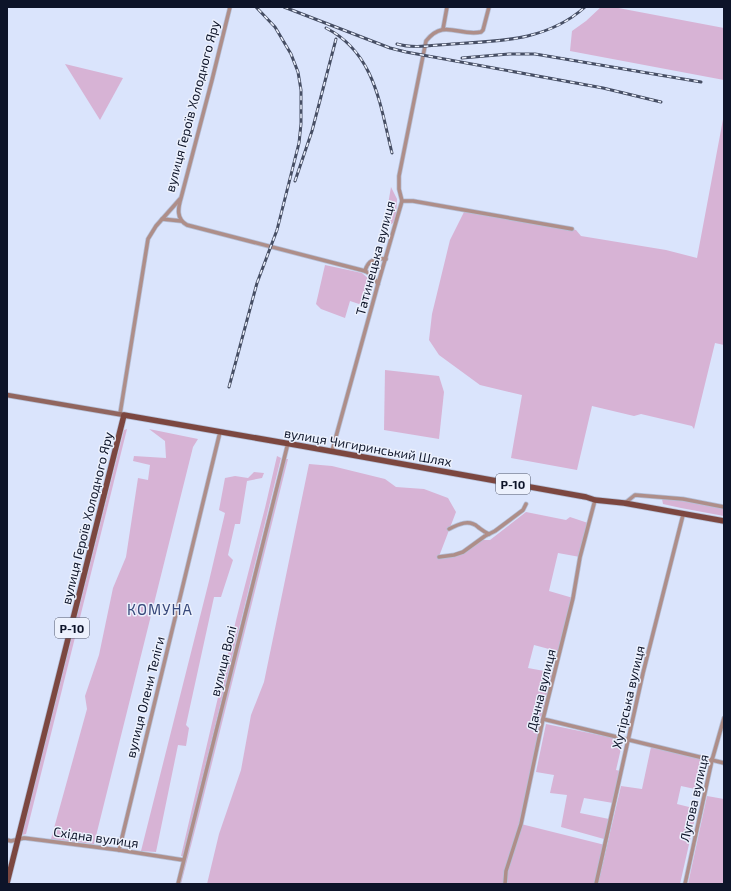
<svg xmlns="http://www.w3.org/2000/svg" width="731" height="891" viewBox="0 0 731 891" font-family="'Exo 2',sans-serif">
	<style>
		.green { fill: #d7b3d5 }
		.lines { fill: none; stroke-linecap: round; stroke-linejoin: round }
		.minor-casing { stroke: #b5bfd6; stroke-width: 5 }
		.secondary-casing { stroke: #b5bfd6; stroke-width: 6 }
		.primary-casing { stroke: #b5bfd6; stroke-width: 7 }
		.minor { stroke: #ae8e89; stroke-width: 3.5 }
		.secondary { stroke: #91655e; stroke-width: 4.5 }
		.primary { stroke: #7c4740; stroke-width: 5.5 }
		.rail-casing { stroke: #464e64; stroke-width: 3 }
		.rail { stroke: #ecf1fd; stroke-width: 1.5; stroke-dasharray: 4.5; stroke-linecap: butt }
		.labels { text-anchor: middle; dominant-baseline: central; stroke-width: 3; stroke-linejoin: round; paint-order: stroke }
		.shield { fill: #ecf1fd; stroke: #505669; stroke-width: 1 }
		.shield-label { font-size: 12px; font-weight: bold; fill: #0d1429 }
		.street-label { font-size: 13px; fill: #0d1429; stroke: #ecf1fd }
		.quarter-label { font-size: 15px; letter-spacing: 1px; fill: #38497b; stroke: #ecf1fd }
	</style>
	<rect width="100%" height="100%" fill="#dae4fc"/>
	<!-- green -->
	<g class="green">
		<polygon points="601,7 613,7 724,28 724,80 570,51 572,31 586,21"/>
		<polygon points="65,64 123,78 100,120"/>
		<polygon points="724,114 724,345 715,343 694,429 692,426 641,414 634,416 592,406 577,470 511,458 522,395 480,385 439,355 429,340 432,314 450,240 465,210 572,229 576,230 581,236 666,250 697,258"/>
		<polygon points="391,187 397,199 396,217 393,223 384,228"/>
		<polygon points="325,265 362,273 372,282 371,292 365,306 350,301 345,318 321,309 316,304"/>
		<polygon points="385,370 439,376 444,392 439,439 384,430"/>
		<polygon points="127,429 26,834 22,835 124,430"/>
		<polygon points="149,429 198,439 193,447 94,844 51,839 87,709 85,696 99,655 113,588 126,557 138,478 148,480 150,465 133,461 134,456 166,458 165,441"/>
		<polygon points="277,456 281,458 183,856 181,856 236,620 265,508"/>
		<polygon points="285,459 288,459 199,815 181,884 179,884"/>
		<path d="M309 464 332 466 385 479 396 487 424 489 448 498 456 512 438 559C458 556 467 553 482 540H490L526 512 566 520 570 517 588 523 580 557 558 553 549 591 573 598 560 652 534 645 528 668 555 673 521 824 605 845 596 884H207L219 834 241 770 251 715 264 682Z"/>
		<polygon points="254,472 264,473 262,478 247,481 240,524 235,524 228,555 233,560 221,597 214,597 186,725 189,728 186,746 178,745 156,852 141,851 209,581 225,513 219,510 225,478 235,476 248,478"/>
		<polygon points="662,499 677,499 724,508 724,516 681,508 663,504"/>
		<polygon points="546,724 623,740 616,770 620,771 613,803 584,798 580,813 609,819 604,839 561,827 567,795 550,793 554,775 536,772"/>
		<polygon points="651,747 702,758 695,789 681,786 677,804 697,809 680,884 598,884 621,786 642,789"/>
		<polygon points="707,796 724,799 724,884 688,884"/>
	</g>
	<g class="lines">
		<defs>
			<g id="minor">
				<path d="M230 7 212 80 181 198C178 208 176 219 187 225L365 271 372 275 378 284"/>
				<polyline points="443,29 447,7"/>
				<polyline points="402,201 413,201 572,229"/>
				<polyline points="162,219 181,221"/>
				<path d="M365 271C368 260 375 258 386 259"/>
				<polyline points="120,414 148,239 156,226 180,199"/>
				<path d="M332 451 378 284 402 201 399 189V176L426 41C444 18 459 37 481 32L483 30 489 7"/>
				<polyline points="625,503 635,495 683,499 724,507"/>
				<path d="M449 529C459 524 469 519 478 527 482 530 484 532 489 534"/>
				<polyline points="439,557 454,555 463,552 485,536 495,531 523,510 526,504"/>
				<polyline points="543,719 724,763"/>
				<polyline points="7,840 11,841 24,838 119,850 183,860"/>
				<polyline points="119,850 220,432"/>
				<polyline points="178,884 288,443"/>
				<polyline points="505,884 506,871 521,824 543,719 573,598 580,557 595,500"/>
				<polyline points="596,884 643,673 683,515"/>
				<polyline points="685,884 712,760 724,718"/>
			</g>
			<polyline id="secondary" points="7,395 124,415"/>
			<polyline id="primary" points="7,883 124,415 302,446 586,497 595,500 624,503 724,521"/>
		</defs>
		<!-- minor casing -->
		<use href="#minor" class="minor-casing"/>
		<!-- secondary casing -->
		<use href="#secondary" class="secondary-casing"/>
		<!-- primary casing -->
		<use href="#primary" class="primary-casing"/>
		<!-- minor -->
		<use href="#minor" class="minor"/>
		<!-- secondary -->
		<use href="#secondary" class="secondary"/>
		<!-- primary -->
		<use href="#primary" class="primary"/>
		<defs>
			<g id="rail">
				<polyline points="284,7 390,48 406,52 603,88 661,102"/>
				<path d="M326 28C375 53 380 105 392 153"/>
				<path d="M397 44C414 49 434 45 452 44 500 41 547 41 585 7"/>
				<polyline points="462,58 509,54 535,54 701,82"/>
				<polyline points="295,181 312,131 336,39"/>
				<polyline points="229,387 257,283 277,230 299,143 301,124 301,90 298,72 291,54 275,27 256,7"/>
			</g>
		</defs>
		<!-- rail casing -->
		<use href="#rail" class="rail-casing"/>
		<!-- rail -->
		<use href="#rail" class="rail"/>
	</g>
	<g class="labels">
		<!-- shield labels -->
		<g class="shield">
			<rect x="496" y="474" width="34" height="20" rx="3"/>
			<rect x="55" y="618" width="34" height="20" rx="3"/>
		</g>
		<g class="shield-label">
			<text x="513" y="484">Р-10</text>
			<text x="72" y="628">Р-10</text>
		</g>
		<!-- street labels -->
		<g class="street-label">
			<text transform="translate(192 106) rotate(-75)">вулиця Героїв Холодного Яру</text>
			<text transform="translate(375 258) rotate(-75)">Татинецька вулиця</text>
			<text transform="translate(368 447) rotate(10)">вулиця Чигиринський Шлях</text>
			<text transform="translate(87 518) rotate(-76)">вулиця Героїв Холодного Яру</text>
			<text transform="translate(223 661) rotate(-76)">вулиця Волі</text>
			<text transform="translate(541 690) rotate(-76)">Дачна вулиця</text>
			<text transform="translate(145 697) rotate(-76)">вулиця Олени Теліги</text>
			<text transform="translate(628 697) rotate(-77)">Хутірська вулиця</text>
			<text transform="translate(694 798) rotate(-77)">Лугова вулиця</text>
			<text transform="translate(96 837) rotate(8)">Східна вулиця</text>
		</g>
		<!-- quarter labels -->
		<g class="quarter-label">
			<text x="160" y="609">КОМУНА</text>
		</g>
	</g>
	<!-- border -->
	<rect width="731" height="891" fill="none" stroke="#0d1429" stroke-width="16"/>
</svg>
